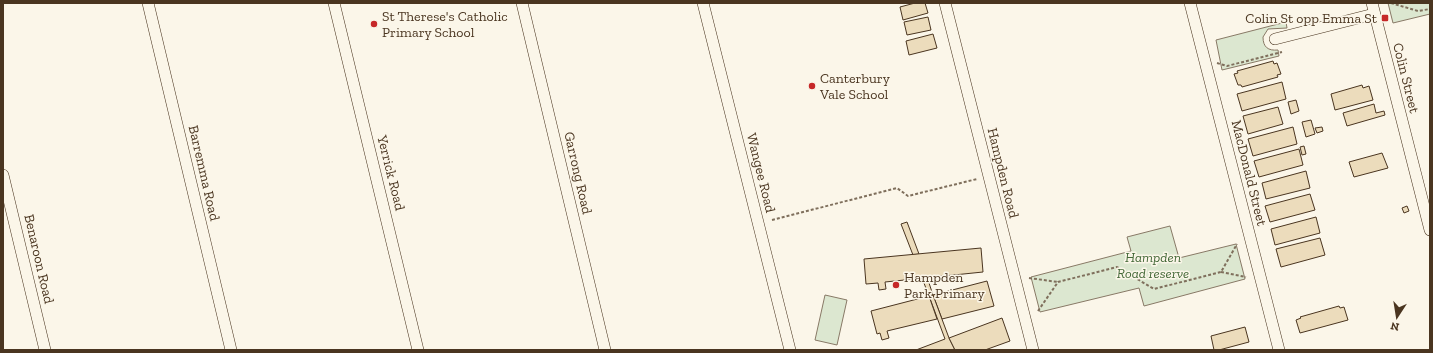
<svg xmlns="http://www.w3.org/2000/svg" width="1433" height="353" viewBox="0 0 1433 353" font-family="'Zilla Slab',serif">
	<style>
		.green { fill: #dce7d0; stroke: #887966 }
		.building { fill: #ecdcbc; stroke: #4a3520 }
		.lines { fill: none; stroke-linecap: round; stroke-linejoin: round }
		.minor-casing { stroke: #4a3520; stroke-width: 12 }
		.path { stroke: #7f6f5c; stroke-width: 2; stroke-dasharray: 3 2; stroke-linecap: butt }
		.minor { stroke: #fbf6e9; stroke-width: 11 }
		.poi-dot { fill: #c62828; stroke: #fbf6e9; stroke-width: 1.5 }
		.labels { text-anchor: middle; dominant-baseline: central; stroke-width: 3; stroke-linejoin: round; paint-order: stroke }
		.poi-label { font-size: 14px; fill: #4a3520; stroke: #fbf6e9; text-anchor: start }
		.street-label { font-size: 14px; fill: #4a3520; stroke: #fbf6e9 }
		.park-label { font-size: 14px; font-style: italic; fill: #436837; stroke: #fbf6e9 }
	</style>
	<rect width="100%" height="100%" fill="#fbf6e9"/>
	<!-- green -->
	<g class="green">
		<polygon points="1388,3 1430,3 1430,14 1393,23"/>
		<path d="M1286 22 1287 28 1268 29 1263 37C1263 47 1268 51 1278 50L1279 56 1222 70 1216 40Z"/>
		<polygon points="1170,226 1179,258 1236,244 1245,279 1144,306 1139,288 1040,312 1031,277 1131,251 1127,237"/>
		<polygon points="825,295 847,300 837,345 815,340"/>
	</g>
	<!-- building -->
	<g class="building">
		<polygon points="915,3 925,3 928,13 903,20 900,7"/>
		<polygon points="928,17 931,30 907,35 904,22"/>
		<polygon points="933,34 937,48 909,55 906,41"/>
		<polygon points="1273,61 1274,64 1277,63 1281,74 1277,75 1278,77 1242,87 1241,85 1238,85 1234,74 1238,73 1237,71"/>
		<polygon points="1282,82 1286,99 1242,111 1237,94"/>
		<polygon points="1362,85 1363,88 1369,86 1373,100 1335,110 1331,94"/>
		<polygon points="1296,100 1299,111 1291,114 1288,102"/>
		<polygon points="1374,104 1376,113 1384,111 1385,115 1347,126 1343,113"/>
		<polygon points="1278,107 1283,124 1248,134 1243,116"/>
		<polygon points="1311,120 1315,134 1306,137 1302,122"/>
		<polygon points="1293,127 1297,144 1253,156 1248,139"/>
		<polygon points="1322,127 1323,131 1317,133 1315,128"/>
		<polygon points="1304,146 1306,154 1302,155 1300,147"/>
		<polygon points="1299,149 1303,165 1259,177 1254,161"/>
		<polygon points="1382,153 1388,168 1354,177 1349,162"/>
		<polygon points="1306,171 1310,188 1266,199 1262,183"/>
		<polygon points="1310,194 1315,210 1270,222 1265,206"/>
		<polygon points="1407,206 1409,211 1404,213 1402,208"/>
		<polygon points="1316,217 1320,233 1275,245 1271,229"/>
		<polygon points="907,222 919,254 913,255 901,224"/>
		<polygon points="1320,238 1325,255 1281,267 1276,249"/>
		<polygon points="981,248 983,272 885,282 886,289 879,290 878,283 866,284 864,259"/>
		<polygon points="927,277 933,295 929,296 922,278"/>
		<polygon points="987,281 994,306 942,319 933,295"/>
		<polygon points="933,295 949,338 955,350 916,350 945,339 929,296"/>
		<polygon points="929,296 937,319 887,331 889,338 882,340 880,333 877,334 871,311"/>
		<polygon points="1339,306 1340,308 1344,307 1348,320 1300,333 1296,320 1301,318 1300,317"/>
		<polygon points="1002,318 1010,341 985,350 955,350 949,338"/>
		<polygon points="1245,327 1249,342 1219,350 1214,350 1211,336"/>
	</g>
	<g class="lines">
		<defs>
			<g id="minor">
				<polyline points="148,3 231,350"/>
				<polyline points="334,3 418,350"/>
				<polyline points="522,3 605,350"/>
				<polyline points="703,3 790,350"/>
				<polyline points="945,3 1033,350"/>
				<polyline points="1190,3 1279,350"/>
				<polyline points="1372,3 1430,230"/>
				<polyline points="1275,39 1374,14"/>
				<polyline points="3,175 45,350"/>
			</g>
		</defs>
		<!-- minor casing -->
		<use href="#minor" class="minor-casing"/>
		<!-- path -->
		<g class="path">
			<polyline points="1391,3 1418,11 1430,9"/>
			<polyline points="1217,63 1227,66 1282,52"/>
			<polyline points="772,220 897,188 908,196 977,179"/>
			<polyline points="1221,272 1246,277"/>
			<polyline points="1029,278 1058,282"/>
			<polyline points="1038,311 1058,282 1117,267 1154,289 1221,272 1237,244"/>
		</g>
		<!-- minor -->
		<use href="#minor" class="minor"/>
	</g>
	<!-- markers -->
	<g class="poi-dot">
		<rect x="1381" y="14" width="8" height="8" rx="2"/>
		<circle cx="374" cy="24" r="4"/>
		<circle cx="812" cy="86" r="4"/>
		<circle cx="896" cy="285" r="4"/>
	</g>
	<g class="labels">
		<!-- poi labels -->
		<g class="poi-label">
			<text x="382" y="16">St Therese's Catholic<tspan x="382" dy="16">Primary School</tspan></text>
			<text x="1377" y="18" text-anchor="end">Colin St opp Emma St</text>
			<text x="820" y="78">Canterbury<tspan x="820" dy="16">Vale School</tspan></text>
			<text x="904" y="277">Hampden<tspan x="904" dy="16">Park Primary</tspan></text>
		</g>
		<!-- street labels -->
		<g class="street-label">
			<text transform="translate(1406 78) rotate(76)">Colin Street</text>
			<text transform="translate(204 173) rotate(77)">Barremma Road</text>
			<text transform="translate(391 173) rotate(76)">Yerrick Road</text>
			<text transform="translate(578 173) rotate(77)">Garrong Road</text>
			<text transform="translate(761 173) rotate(76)">Wangee Road</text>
			<text transform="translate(1003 173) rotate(76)">Hampden Road</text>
			<text transform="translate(1249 173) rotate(76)">MacDonald Street</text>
			<text transform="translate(39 259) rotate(77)">Benaroon Road</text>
		</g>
		<!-- park labels -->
		<g class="park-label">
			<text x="1153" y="257">Hampden<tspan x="1153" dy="16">Road reserve</tspan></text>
		</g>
	</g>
	<!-- border -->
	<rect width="1433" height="353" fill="none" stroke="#4a3520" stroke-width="8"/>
	<!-- north arrow -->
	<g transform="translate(1397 317) rotate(192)" stroke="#fbf6e9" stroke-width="3" paint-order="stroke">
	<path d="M0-3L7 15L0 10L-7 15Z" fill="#4a3520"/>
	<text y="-6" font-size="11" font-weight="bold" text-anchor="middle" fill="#4a3520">N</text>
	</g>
</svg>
